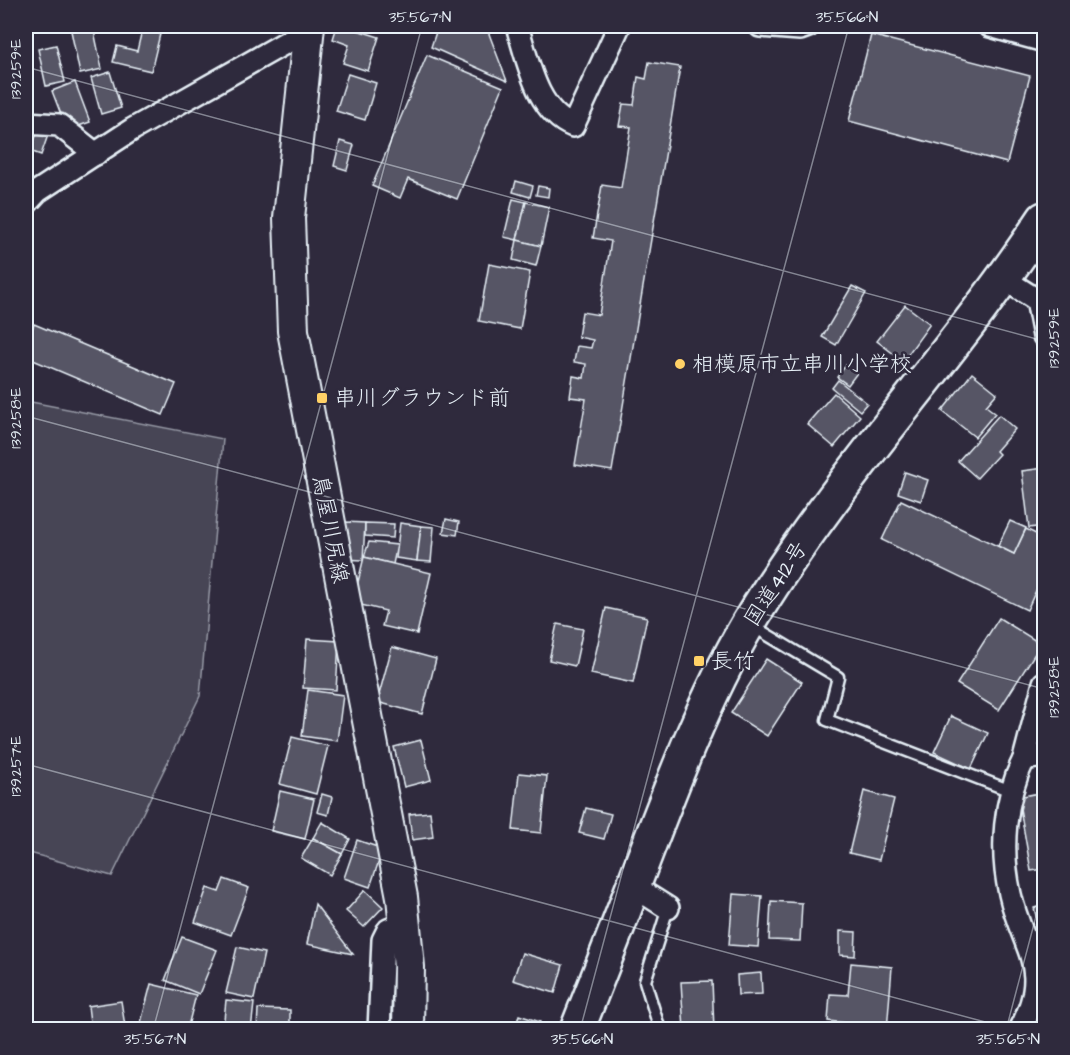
<svg xmlns="http://www.w3.org/2000/svg" width="1070" height="1055" viewBox="0 0 1070 1055" font-family="'Architects Daughter','Klee One',sans-serif">
	<style>
		.green { fill: #464455; stroke: #979aa6; stroke-width: 1.5 }
		.building { fill: #575565; stroke: #e8f1f8; stroke-width: 1.5 }
		.lines { fill: none; stroke-linecap: round; stroke-linejoin: round }
		.lane-casing { stroke: #e8f1f8; stroke-width: 15 }
		.street-casing { stroke: #e8f1f8; stroke-width: 26 }
		.secondary-casing { stroke: #e8f1f8; stroke-width: 34 }
		.highway-casing { stroke: #e8f1f8; stroke-width: 38 }
		.lane { stroke: #2f2a3d; stroke-width: 10 }
		.street { stroke: #2f2a3d; stroke-width: 21 }
		.secondary { stroke: #2f2a3d; stroke-width: 30 }
		.highway { stroke: #2f2a3d; stroke-width: 33 }
		.ticks { fill: none; stroke: #e8f1f8; stroke-width: 1.5; stroke-opacity: 0.45 }
		.poi-dot { fill: #ffd166; stroke: #2f2a3d; stroke-width: 2 }
		.labels { text-anchor: middle; dominant-baseline: central; stroke-width: 5; stroke-linejoin: round; paint-order: stroke }
		.poi-label { font-size: 22px; fill: #e8f1f8; stroke: #2f2a3d; text-anchor: start }
		.street-label { font-size: 22px; fill: #e8f1f8; stroke: #2f2a3d }
		.neatline { fill: none; stroke: #e8f1f8; stroke-width: 2 }
		.ticks-label { font-size: 15px; text-anchor: middle; fill: #e8f1f8 }
	</style>
	<rect width="100%" height="100%" fill="#2f2a3d"/>
	<filter id="ink" filterUnits="userSpaceOnUse"><feTurbulence type="fractalNoise" baseFrequency=".0167" numOctaves="2"/><feDisplacementMap in="SourceGraphic" scale="12" xChannelSelector="R" yChannelSelector="G"/><feConvolveMatrix kernelMatrix="1 2 1 2 8 2 1 2 1" color-interpolation-filters="sRGB"/></filter>
	<g filter="url(#ink)">
		<!-- green -->
		<polygon class="green" points="26,401 223,439 200,696 112,876 26,852"/>
		<!-- building -->
		<g class="building">
			<polygon points="70,26 93,26 102,69 80,74"/>
			<polygon points="143,26 162,26 151,71 113,62 117,46 137,51"/>
			<polygon points="337,26 359,26 357,30 379,37 368,71 343,63 349,45 333,39"/>
			<polygon points="438,26 486,26 507,81 431,47"/>
			<polygon points="871,35 1030,76 1007,163 849,121"/>
			<polygon points="56,45 65,82 46,86 38,49"/>
			<polygon points="427,55 503,87 457,199 408,179 400,198 372,186"/>
			<polygon points="649,62 680,67 612,471 575,465 586,399 570,397 573,376 584,378 586,364 574,362 577,346 591,348 593,340 578,337 582,312 599,315 611,241 593,238 602,185 621,188 631,127 619,126 623,104 634,105 638,77 646,79"/>
			<polygon points="110,72 121,108 101,114 91,78"/>
			<polygon points="348,74 376,83 365,120 336,111"/>
			<polygon points="75,82 90,122 67,130 52,91"/>
			<polygon points="38,131 48,135 41,155 30,151"/>
			<polygon points="340,141 354,145 347,170 334,166"/>
			<polygon points="516,181 533,186 530,197 513,192"/>
			<polygon points="538,186 549,188 548,197 536,195"/>
			<polygon points="513,199 526,202 517,240 504,237"/>
			<polygon points="526,202 549,207 541,246 517,240"/>
			<polygon points="517,240 541,246 536,266 513,260"/>
			<polygon points="489,264 530,272 520,329 479,321"/>
			<polygon points="852,286 866,293 836,345 822,337"/>
			<polygon points="905,305 930,324 903,361 877,341"/>
			<polygon points="34,324 176,384 163,415 26,357 26,344"/>
			<polygon points="846,365 857,373 848,385 837,377"/>
			<polygon points="972,373 997,393 986,406 995,413 975,437 942,411"/>
			<polygon points="838,380 867,403 860,411 832,388"/>
			<polygon points="834,393 860,416 834,447 807,424"/>
			<polygon points="999,415 1015,429 996,451 999,454 977,478 958,461"/>
			<polygon points="1044,468 1044,526 1029,528 1022,471"/>
			<polygon points="905,472 928,480 921,501 898,493"/>
			<polygon points="901,500 1014,554 1026,529 1044,538 1044,573 1027,610 882,540"/>
			<polygon points="446,519 459,522 457,535 443,533"/>
			<polygon points="1010,521 1026,528 1014,554 998,546"/>
			<polygon points="345,522 365,523 363,560 343,559"/>
			<polygon points="365,523 394,524 393,538 365,536"/>
			<polygon points="400,523 421,526 417,561 396,558"/>
			<polygon points="421,526 434,527 431,562 417,561"/>
			<polygon points="369,542 397,545 393,564 364,557"/>
			<polygon points="364,557 431,573 417,634 382,626 386,611 353,603"/>
			<polygon points="606,608 647,617 633,683 591,674"/>
			<polygon points="999,618 1041,644 999,710 957,684"/>
			<polygon points="557,624 583,629 575,666 549,660"/>
			<polygon points="307,639 339,641 336,690 303,688"/>
			<polygon points="392,647 436,659 422,714 377,702"/>
			<polygon points="766,659 802,682 767,736 731,713"/>
			<polygon points="308,690 343,695 337,741 302,736"/>
			<polygon points="951,716 988,733 971,769 934,752"/>
			<polygon points="292,737 328,746 316,794 280,784"/>
			<polygon points="421,740 431,780 404,787 394,747"/>
			<polygon points="519,773 547,776 541,833 513,830"/>
			<polygon points="280,791 314,799 305,839 271,831"/>
			<polygon points="864,791 894,799 879,860 849,853"/>
			<polygon points="1044,792 1044,869 1031,871 1018,797"/>
			<polygon points="322,794 332,797 328,815 317,812"/>
			<polygon points="586,808 611,814 604,839 579,833"/>
			<polygon points="430,812 433,837 412,840 409,814"/>
			<polygon points="322,822 350,839 342,854 313,838"/>
			<polygon points="313,838 342,854 330,875 301,858"/>
			<polygon points="357,840 383,849 370,887 344,878"/>
			<polygon points="224,879 249,888 231,935 195,922 207,888 219,892"/>
			<polygon points="365,890 383,907 364,927 346,911"/>
			<polygon points="733,894 762,896 758,947 729,945"/>
			<polygon points="771,901 802,903 800,941 769,940"/>
			<polygon points="315,904 353,954 307,944"/>
			<polygon points="1044,905 1044,946 1034,908"/>
			<polygon points="840,931 856,932 855,956 840,955"/>
			<polygon points="182,937 217,950 199,994 165,980"/>
			<polygon points="237,947 264,953 254,999 226,993"/>
			<polygon points="522,953 563,965 555,993 513,980"/>
			<polygon points="851,963 892,967 887,1030 845,1030 846,1023 828,1021 830,994 848,995"/>
			<polygon points="761,973 762,994 738,995 737,975"/>
			<polygon points="712,981 714,1030 684,1030 681,982"/>
			<polygon points="151,984 196,995 187,1030 139,1030"/>
			<polygon points="226,1000 254,1003 251,1030 223,1030"/>
			<polygon points="121,1001 125,1026 91,1030 88,1006"/>
			<polygon points="258,1009 290,1010 290,1030 257,1030"/>
			<polygon points="519,1015 540,1022 537,1030 515,1030"/>
		</g>
		<g class="lines">
			<defs>
				<g id="lane">
					<polyline points="751,625 838,677 827,720 1011,791"/>
					<polyline points="660,1030 645,981 668,908"/>
				</g>
				<g id="street">
					<path d="M517 26C528 60 536 111 573 126L619 26"/>
					<polyline points="760,26 800,29 808,26"/>
					<polyline points="990,26 1044,41"/>
					<polyline points="26,123 59,125 96,154"/>
					<polyline points="26,204 38,191 133,129 308,30"/>
					<polyline points="1004,279 1037,300 1044,336"/>
					<polyline points="1044,683 1024,759 1044,756"/>
					<polyline points="633,886 668,908"/>
					<polyline points="379,1030 383,940 388,930 405,923"/>
					<path d="M1020 1030C1053 967 1023 952 1010 894 1000 850 1004 799 1024 759"/>
				</g>
				<polyline id="secondary" points="309,26 289,218 293,331 402,897 409,967 408,1030"/>
				<path id="highway" d="M577 1030C598 977 619 924 639 871 671 787 703 701 748 624 834 480 952 358 1044 219"/>
			</defs>
			<!-- lane casing -->
			<use href="#lane" class="lane-casing"/>
			<!-- street casing -->
			<use href="#street" class="street-casing"/>
			<!-- secondary casing -->
			<use href="#secondary" class="secondary-casing"/>
			<!-- highway casing -->
			<use href="#highway" class="highway-casing"/>
			<!-- lane -->
			<use href="#lane" class="lane"/>
			<!-- street -->
			<use href="#street" class="street"/>
			<!-- secondary -->
			<use href="#secondary" class="secondary"/>
			<!-- highway -->
			<use href="#highway" class="highway"/>
		</g>
	</g>
	<!-- ticks -->
	<path class="ticks" d="M26 67 1044 341M26 416 1044 689M26 764 1015 1030M153 1030 422 26M580 1030 849 26M1006 1030 1044 886"/>
	<!-- markers -->
	<g class="poi-dot">
		<circle cx="680" cy="364" r="6"/>
		<rect x="316" y="392" width="12" height="12" rx="3"/>
		<rect x="693" y="655" width="12" height="12" rx="3"/>
	</g>
	<g class="labels">
		<!-- poi labels -->
		<g class="poi-label">
			<text x="692" y="364">相模原市立串川小学校</text>
			<text x="334" y="398">串川グラウンド前</text>
			<text x="711" y="661">長竹</text>
		</g>
		<!-- street labels -->
		<g class="street-label">
			<text transform="translate(330 529) rotate(79)">鳥屋川尻線</text>
			<text transform="translate(776 584) rotate(-57)">国道412号</text>
		</g>
	</g>
	<!-- margin -->
	<rect width="1070" height="1055" fill="none" stroke="#2f2a3d" stroke-width="66"/>
	<rect x="33" y="33" width="1004" height="989" class="neatline"/>
	<g class="ticks-label">
		<text x="420" y="22">35.567°N</text>
		<text x="847" y="22">35.566°N</text>
		<text transform="translate(16 69) rotate(-90)" y="5">139.259°E</text>
		<text transform="translate(1054 338) rotate(-90)" y="5">139.259°E</text>
		<text transform="translate(16 418) rotate(-90)" y="5">139.258°E</text>
		<text transform="translate(1054 687) rotate(-90)" y="5">139.258°E</text>
		<text transform="translate(16 766) rotate(-90)" y="5">139.257°E</text>
		<text x="155" y="1044">35.567°N</text>
		<text x="582" y="1044">35.566°N</text>
		<text x="1008" y="1044">35.565°N</text>
	</g>
</svg>
